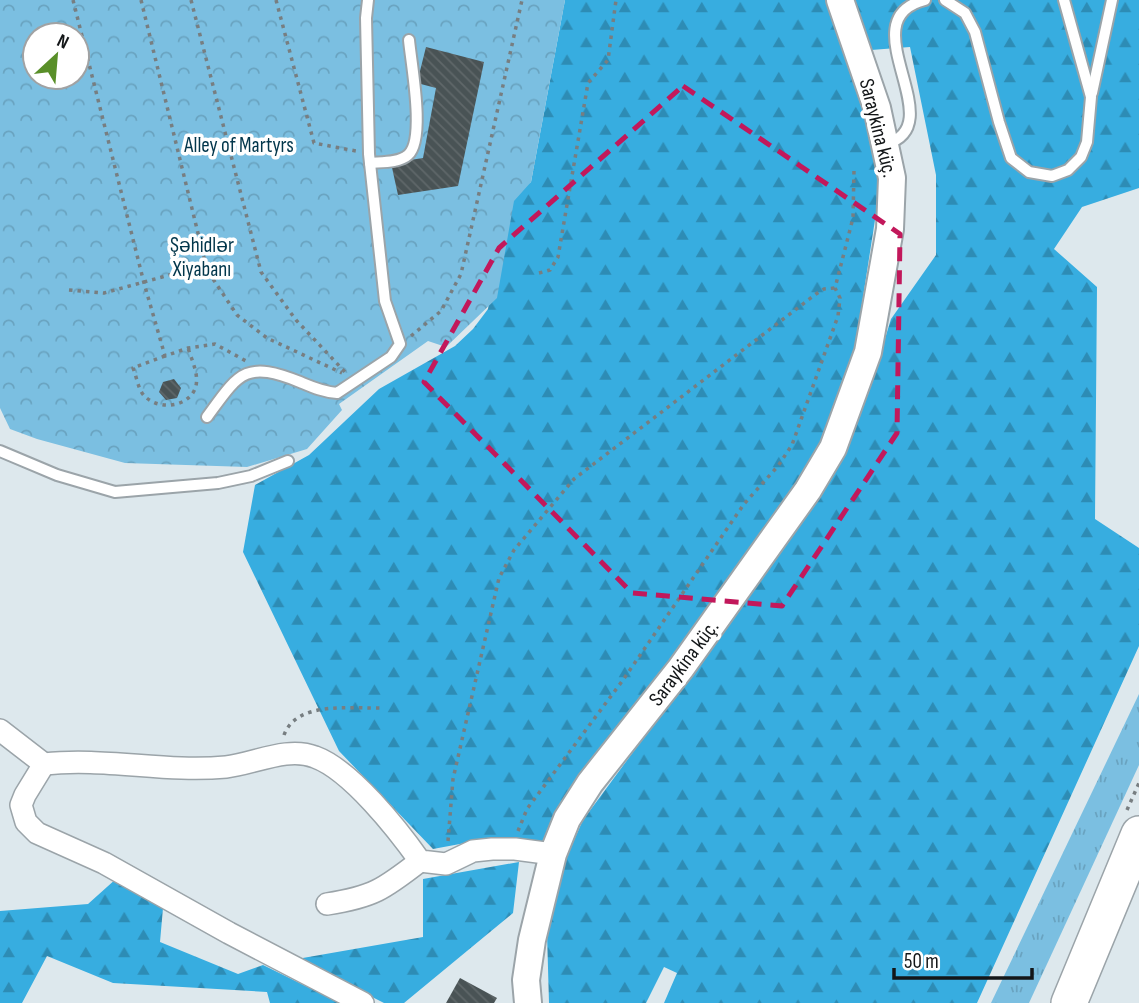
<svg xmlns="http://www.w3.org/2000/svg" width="1139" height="1003" viewBox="0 0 1139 1003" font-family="'Sofia Sans Condensed',sans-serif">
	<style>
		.grass { fill: url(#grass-tufts) }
		.forest { fill: url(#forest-firs) }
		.park { fill: url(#park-crowns); fill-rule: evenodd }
		.building { fill: url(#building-back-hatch) }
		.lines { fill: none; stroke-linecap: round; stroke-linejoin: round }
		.service-casing { stroke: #9ba4a9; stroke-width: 14 }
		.minor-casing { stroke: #9ba4a9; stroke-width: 24 }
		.tertiary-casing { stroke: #9ba4a9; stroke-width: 30 }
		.trunk-casing { stroke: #9ba4a9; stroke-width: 38 }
		.path { stroke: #777e81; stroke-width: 3.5; stroke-dasharray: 3.5 5; stroke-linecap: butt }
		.service { stroke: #fff; stroke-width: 10 }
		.minor { stroke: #fff; stroke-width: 21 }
		.tertiary { stroke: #fff; stroke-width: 26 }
		.trunk { stroke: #fff; stroke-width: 35 }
		.marked { fill: none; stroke: #c2185b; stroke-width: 5; stroke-dasharray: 14 9; stroke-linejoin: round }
		.labels { text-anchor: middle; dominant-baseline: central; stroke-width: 7; stroke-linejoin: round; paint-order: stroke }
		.street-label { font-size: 21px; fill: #131618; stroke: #fff }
		.park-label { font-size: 21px; fill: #02364b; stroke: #fff }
	</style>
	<defs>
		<pattern id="grass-tufts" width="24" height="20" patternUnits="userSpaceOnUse" patternTransform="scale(1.75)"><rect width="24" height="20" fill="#7bbfe1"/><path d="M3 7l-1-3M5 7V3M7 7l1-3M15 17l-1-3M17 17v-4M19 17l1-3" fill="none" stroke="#69a3c0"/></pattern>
		<pattern id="forest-firs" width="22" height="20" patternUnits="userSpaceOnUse" patternTransform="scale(1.75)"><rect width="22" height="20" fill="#37ade0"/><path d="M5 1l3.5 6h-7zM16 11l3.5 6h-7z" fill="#2d8cb5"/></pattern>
		<pattern id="park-crowns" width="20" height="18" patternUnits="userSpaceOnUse" patternTransform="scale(1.75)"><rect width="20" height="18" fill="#7bbfe1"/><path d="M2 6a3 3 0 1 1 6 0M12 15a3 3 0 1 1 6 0" fill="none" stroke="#69a3c0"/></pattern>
		<pattern id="building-back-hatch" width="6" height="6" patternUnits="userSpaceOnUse" patternTransform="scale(1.75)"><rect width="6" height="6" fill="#495355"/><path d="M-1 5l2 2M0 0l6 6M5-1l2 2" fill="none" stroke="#5f6769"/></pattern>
	</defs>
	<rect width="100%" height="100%" fill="#dde8ed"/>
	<!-- grass -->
	<polygon class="grass" points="1139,694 1139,765 1029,1003 991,1003"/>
	<!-- forest -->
	<g class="forest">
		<polygon points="565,0 826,0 865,117 881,181 855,349 819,450 542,848 476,841 433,849 339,751 243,552 255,485 309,455 379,389 455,346 473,329 488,309 507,200 531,182"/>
		<polygon points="855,0 1139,0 1139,188 1082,207 1054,249 1097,287 1095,519 1139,548 1139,646 977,1003 664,1003 677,973 664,967 646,1003 549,1003 547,933 565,860 583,820 760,580 838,463 868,394 891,319 936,255 936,175 910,47 871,50"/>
		<polygon points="519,862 513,913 404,1003 384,1003 297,959 423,937 423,879"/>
		<polygon points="117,878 163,908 160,942 238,974 263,965 340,1003 270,1003 267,992 113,983 47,956 22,1003 0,1003 0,911 88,904"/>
	</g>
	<!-- park -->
	<path class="park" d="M0 0H565L531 182 514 201 497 298 446 347 428 341 339 404 342 410 307 449 247 467 125 463 37 439 10 429 0 408ZM35 35H77V77H35Z"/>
	<!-- building -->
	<g class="building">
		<polygon points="426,47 484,62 458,186 398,195 391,163 423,158 436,88 417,83"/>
		<polygon points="174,379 181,388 177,398 166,400 159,392 163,382"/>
		<polygon points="460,978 497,998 494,1003 446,1003"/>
	</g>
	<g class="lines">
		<defs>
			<g id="service">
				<polyline points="945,0 965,13 975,32 999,122 1011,158 1029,172 1052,176 1068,170 1081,157 1087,142 1091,97 1064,0"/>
				<polyline points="1092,93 1112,0"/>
				<path d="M886 144C954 125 847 19 925 0"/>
				<path d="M370 163C381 162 399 163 408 155 426 140 411 63 409 40"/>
				<path d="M207 417C239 373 245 360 300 382 312 387 323 392 337 393L391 357 400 344 385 301 369 154 366 18 368 0"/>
				<polyline points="0,451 57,475 115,492 218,483 251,476 288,461"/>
			</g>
			<g id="minor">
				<path d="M0 730 44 764C105 757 165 773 226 767 254 764 287 746 315 757 351 770 398 830 420 861L446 864 473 851 492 849H515L553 854"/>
				<polyline points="44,764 25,795 21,805 26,822 37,833 104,863 229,933 363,1003"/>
				<path d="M327 904C373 897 384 889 420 861"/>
			</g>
			<polyline id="tertiary" points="528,1003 526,980 532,940 553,854 567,819 590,783 681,668 808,490 833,448 868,352 890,229 892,178 877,108 840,0"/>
			<polyline id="trunk" points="1069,1003 1139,834"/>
		</defs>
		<!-- service casing -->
		<use href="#service" class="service-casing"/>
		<!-- minor casing -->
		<use href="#minor" class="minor-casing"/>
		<!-- tertiary casing -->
		<use href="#tertiary" class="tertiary-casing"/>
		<!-- trunk casing -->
		<use href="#trunk" class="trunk-casing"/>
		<!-- path -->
		<g class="path">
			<polyline points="73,0 144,283 165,356 188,348 215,344 246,361"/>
			<polyline points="141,0 207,270 237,315 267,338 342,373"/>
			<polyline points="191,0 261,272 296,320 345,372"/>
			<polyline points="276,0 314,143 356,151"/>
			<polyline points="539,273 550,270 558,257 588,83 608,60 616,0"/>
			<polyline points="69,290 104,293 206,265"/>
			<polyline points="411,336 441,311 461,274 522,0"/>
			<path d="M165 356 133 368C136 375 138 387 142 393 154 410 184 409 194 391 201 378 192 361 188 348"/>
			<path d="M284 735C297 700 352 709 382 708"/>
			<polyline points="1127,810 1139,783"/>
			<polyline points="518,831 527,809 623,680 744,504 778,466 792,445 838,316 840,298 835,288 853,218 854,170"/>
			<polyline points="448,841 453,779 499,578 514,550 574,479 816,294 824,289 835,288"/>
		</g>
		<!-- service -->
		<use href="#service" class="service"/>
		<!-- minor -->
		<use href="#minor" class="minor"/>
		<!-- tertiary -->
		<use href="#tertiary" class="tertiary"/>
		<!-- trunk -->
		<use href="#trunk" class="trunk"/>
	</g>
	<!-- marked area -->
	<path class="marked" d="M683 86 900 234 897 433 782 606 632 593 424 382 499 248Z"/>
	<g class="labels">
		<!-- street labels -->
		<g class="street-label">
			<text transform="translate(878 128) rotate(76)">Saraykina küç.</text>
			<text transform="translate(684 663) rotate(-53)">Saraykina küç.</text>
		</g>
		<!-- park labels -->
		<g class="park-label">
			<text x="239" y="145">Alley of Martyrs</text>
			<text x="202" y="245">Şəhidlər<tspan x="202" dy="24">Xiyabanı</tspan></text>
		</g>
	</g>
	<!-- north arrow -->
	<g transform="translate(56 56) rotate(26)"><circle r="33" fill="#ffffff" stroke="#a1a2a3" stroke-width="2"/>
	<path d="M0-5L12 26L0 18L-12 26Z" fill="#598f29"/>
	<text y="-10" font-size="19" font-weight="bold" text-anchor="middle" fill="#131618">N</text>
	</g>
	<!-- scale -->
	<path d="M894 968v10h138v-10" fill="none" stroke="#131618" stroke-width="3.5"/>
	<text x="904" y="968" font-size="21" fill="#131618" stroke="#ffffff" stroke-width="5" paint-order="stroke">50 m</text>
</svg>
